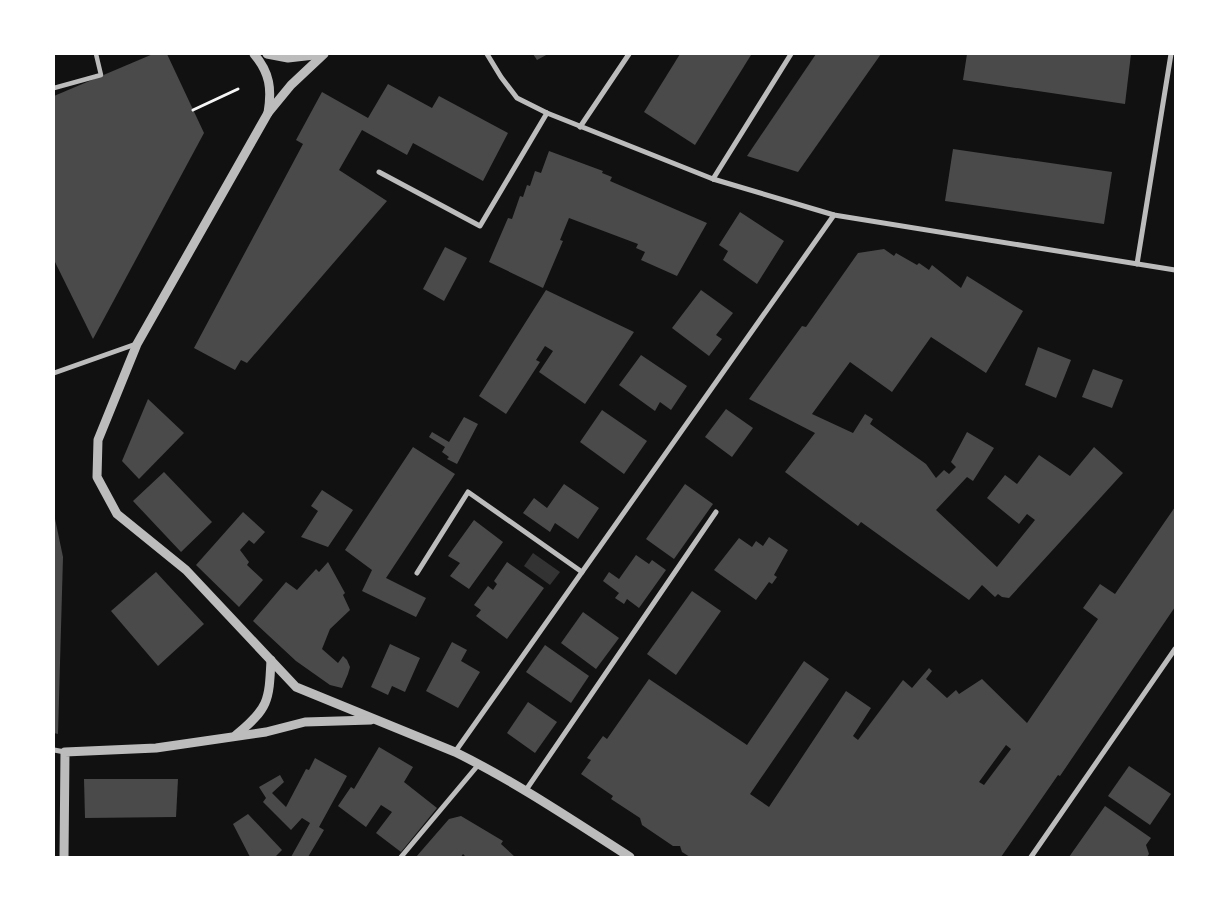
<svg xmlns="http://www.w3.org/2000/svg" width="1229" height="911" viewBox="0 0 1229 911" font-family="Literata,serif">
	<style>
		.water { fill: #333 }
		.building { fill: #4a4a4a; fill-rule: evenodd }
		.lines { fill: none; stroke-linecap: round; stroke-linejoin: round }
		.path { stroke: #f5f5f5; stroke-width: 3 }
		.pedestrian { stroke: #bcbcbc; stroke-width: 4.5 }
		.minor { stroke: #bcbcbc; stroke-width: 5 }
		.tertiary { stroke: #bcbcbc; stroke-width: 9 }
	</style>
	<rect width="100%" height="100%" fill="#111"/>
	<!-- water -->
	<polygon class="water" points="533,553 560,572 550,585 524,566"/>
	<!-- building -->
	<g class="building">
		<polygon points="153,54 167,54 204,133 93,339 54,260 54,96"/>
		<polygon points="533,54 548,54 537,60"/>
		<polygon points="680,54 751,55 695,145 644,112"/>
		<polygon points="816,54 881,54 798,172 747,156"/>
		<polygon points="967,54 1131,54 1125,104 963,80"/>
		<polygon points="388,84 432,108 439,96 508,133 483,181 413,143 407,155 362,130 339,170 387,201 247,363 241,360 235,370 194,348 303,144 296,140 322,92 368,118"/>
		<polygon points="953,149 1112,172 1104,224 945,201"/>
		<polygon points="549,151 603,171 602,173 612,177 610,181 707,223 677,276 641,260 645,252 636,248 638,244 569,218 560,240 563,241 543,288 489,262 508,218 512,219 520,196 523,197 527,185 530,186 535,171 541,173"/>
		<polygon points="740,212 784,241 757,284 723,260 728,251 719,245"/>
		<polygon points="445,247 467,258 444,301 423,289"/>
		<polygon points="884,249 894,256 896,253 917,265 919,263 929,270 932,265 961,288 967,276 1023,311 986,373 931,337 892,392 850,362 812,414 853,433 865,414 873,419 870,424 926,464 936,478 944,470 949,474 956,467 951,462 967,432 994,448 973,481 967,477 936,510 997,567 1035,520 1027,514 1019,524 987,498 1005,475 1017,484 1039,455 1070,476 1094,447 1123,473 1009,598 1002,597 998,594 995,597 982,585 969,600 861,522 858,526 785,472 815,433 749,399 802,326 806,327 858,253"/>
		<polygon points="546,290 634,332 585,404 539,372 553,351 545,346 536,360 540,362 506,414 479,396"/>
		<polygon points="701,290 733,313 716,335 722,339 709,356 672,328"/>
		<polygon points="1038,347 1071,360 1056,398 1025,385"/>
		<polygon points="641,355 687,386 671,410 660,402 655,411 619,385"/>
		<polygon points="1093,369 1123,380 1112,408 1082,397"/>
		<polygon points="148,399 184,433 139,479 122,461"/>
		<polygon points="726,409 753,428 732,457 705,437"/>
		<polygon points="602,410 647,441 624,474 580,442"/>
		<polygon points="464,417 478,424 457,464 447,459 449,457 442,452 445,447 429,437 432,432 449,442"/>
		<polygon points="413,447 455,474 386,578 426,598 416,617 362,591 372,570 345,550"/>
		<polygon points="164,472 212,522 181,552 133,501"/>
		<polygon points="564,484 599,508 578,539 555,523 550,532 523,513 534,498 547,508"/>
		<polygon points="685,484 713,504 674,559 646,539"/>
		<polygon points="322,490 353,510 328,547 301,537 318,511 311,506"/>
		<path d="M1175 507V607L1060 776 1058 775 1001 857H690L682 852 680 846H673L642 825 640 818 611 799 613 796 581 774 591 760 587 758 603 736 607 739 649 679 747 745 804 661 829 679 750 794 769 807 846 691 871 708 853 736 858 740 903 680 912 688 929 668 932 671 926 679 947 698 956 690 959 694 982 679 1027 723 1098 619 1083 608 1100 584 1115 594ZM1006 745 1011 749 984 785 979 782Z"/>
		<polygon points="243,512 265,532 254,544 249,540 240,550 249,562 247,565 263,580 239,607 196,565"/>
		<polygon points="54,514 63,557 58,734 54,733"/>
		<polygon points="474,520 503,542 469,589 450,576 460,563 448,556"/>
		<polygon points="769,537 788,550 774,575 777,577 772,584 769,582 756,600 714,570 739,538 752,547 756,541 763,546"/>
		<polygon points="636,555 649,564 652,560 666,570 639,608 627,599 624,604 615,598 619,593 603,581 609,572 619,579"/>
		<polygon points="328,562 345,593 343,595 350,610 330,629 322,649 338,663 343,656 347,660 350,667 348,674 342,688 330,685 296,661 253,621 286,582 297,590 316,569 319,572"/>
		<polygon points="507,562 544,588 507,639 476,616 481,610 474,605 488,586 493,590 497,584 494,581"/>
		<polygon points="156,572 204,624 158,666 111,611"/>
		<polygon points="692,591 721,611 676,675 647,654"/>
		<polygon points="583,612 619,638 596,669 561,643"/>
		<polygon points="452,642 467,650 461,661 480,672 458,708 426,691"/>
		<polygon points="390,644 420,658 405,692 392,686 388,695 371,687"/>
		<polygon points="545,645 589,676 571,703 526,672"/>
		<polygon points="528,702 557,722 535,753 507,733"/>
		<polygon points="379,747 413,767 404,782 437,808 401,852 376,833 392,812 381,805 366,827 338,806 351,787 354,789"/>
		<polygon points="315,758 347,776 319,827 324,830 308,857 291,857 310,823 302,818 291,830 263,802 266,798 259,787 280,775 284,782 272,793 286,807 306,769 309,770"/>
		<polygon points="1129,766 1171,794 1150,825 1108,796"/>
		<polygon points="84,779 178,779 176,817 85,818"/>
		<polygon points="1105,806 1151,838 1146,845 1149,854 1147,857 1069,857"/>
		<polygon points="248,814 282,850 275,857 250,857 233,824"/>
		<polygon points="461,816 503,841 501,844 515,857 466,857 463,854 461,857 416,857 449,819"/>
	</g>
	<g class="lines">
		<!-- path -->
		<polyline class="path" points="193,110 238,89"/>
		<!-- pedestrian -->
		<polyline class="pedestrian" points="54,88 101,75 96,54"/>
		<!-- minor -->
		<g class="minor">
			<polyline points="487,54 501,77 517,98 547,113 713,179 834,215 1175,270"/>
			<polyline points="580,127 629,54"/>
			<polyline points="379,172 480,226 547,113"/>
			<polyline points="713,179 791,54"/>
			<polyline points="1137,264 1171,54"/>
			<polyline points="54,373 136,344"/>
			<polyline points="417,573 468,492 582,572"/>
			<polyline points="54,750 65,752"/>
			<polyline points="455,752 834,215"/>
			<polyline points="526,790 716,512"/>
			<polyline points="401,857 479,764"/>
			<polyline points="1031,857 1175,649"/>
		</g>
		<!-- tertiary -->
		<g class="tertiary">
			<path d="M254 54C270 73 272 89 268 113"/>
			<polyline points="267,54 288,58 323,54"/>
			<path d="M324 54 291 85 268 113 137 344 98 440 97 477 117 514 186 570 296 687 455 752C516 782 572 820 630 857"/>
			<path d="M236 735C269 708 269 701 271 660"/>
			<polyline points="64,857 65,752 156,748 266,732 305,722 371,720"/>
		</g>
	</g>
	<!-- border -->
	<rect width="1229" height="911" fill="none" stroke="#ffffff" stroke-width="110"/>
</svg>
